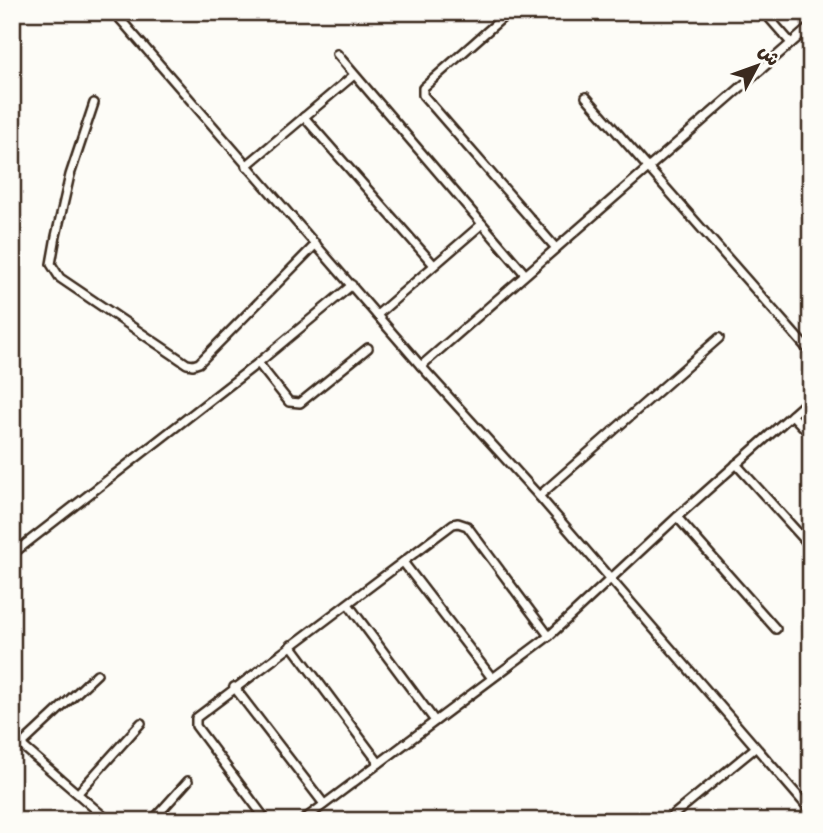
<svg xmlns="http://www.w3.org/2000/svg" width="823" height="833" viewBox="0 0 823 833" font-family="'Shantell Sans','Playpen Sans Arabic',sans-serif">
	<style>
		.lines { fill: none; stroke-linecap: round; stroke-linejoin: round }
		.minor-casing { stroke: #3b2a1e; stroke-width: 12 }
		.minor { stroke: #fdfcf7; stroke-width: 7 }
	</style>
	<rect width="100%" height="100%" fill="#fdfcf7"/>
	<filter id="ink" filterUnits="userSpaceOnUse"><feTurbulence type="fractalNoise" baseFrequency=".0143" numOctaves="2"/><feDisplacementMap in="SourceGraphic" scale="14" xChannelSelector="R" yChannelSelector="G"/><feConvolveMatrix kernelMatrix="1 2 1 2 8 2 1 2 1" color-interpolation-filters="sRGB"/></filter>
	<g filter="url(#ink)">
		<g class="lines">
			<defs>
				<g id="minor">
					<polyline points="114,12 421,366 539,496 811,811"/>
					<polyline points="509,12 423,88 423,95 555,247"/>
					<polyline points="764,12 791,43"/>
					<polyline points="121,20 130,12"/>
					<polyline points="337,54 525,274"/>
					<polyline points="586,97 811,353"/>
					<polyline points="94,103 70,175 56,236 51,264 60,278 187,364 193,365 199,363 316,244"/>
					<polyline points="304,117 434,265"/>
					<polyline points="246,166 354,75"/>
					<polyline points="377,315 482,224"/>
					<polyline points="258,363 289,402 300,403 368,348"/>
					<polyline points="421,366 811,26"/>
					<polyline points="792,415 811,435"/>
					<polyline points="736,464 811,547"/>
					<polyline points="539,496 719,338"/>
					<polyline points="677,517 776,629"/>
					<polyline points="15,552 258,363 352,285"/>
					<polyline points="403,562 492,678"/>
					<polyline points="348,604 435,721"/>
					<polyline points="291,645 379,763"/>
					<polyline points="234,687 324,804"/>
					<polyline points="12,737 109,821"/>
					<polyline points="22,744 97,674"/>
					<polyline points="78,793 141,723"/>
					<polyline points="152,821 188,781"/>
					<polyline points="267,821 196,726 196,718 453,524 458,523 467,526 549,636"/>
					<polyline points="302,821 549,636 677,517 811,398"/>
					<polyline points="666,821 755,748"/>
				</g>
			</defs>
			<!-- minor casing -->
			<use href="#minor" class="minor-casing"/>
			<!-- minor -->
			<use href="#minor" class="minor"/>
		</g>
	</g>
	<!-- margin -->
	<rect width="823" height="833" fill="none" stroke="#fdfcf7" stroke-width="42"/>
	<rect x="21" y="21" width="781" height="791" fill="none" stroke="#3b2a1e" stroke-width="2.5" filter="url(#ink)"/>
	<!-- north arrow -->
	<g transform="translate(757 66) rotate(49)" stroke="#fdfcf7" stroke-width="5" paint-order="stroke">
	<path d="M0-5L12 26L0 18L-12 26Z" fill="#3b2a1e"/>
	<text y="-10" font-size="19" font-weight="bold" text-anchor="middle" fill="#3b2a1e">ش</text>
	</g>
</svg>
